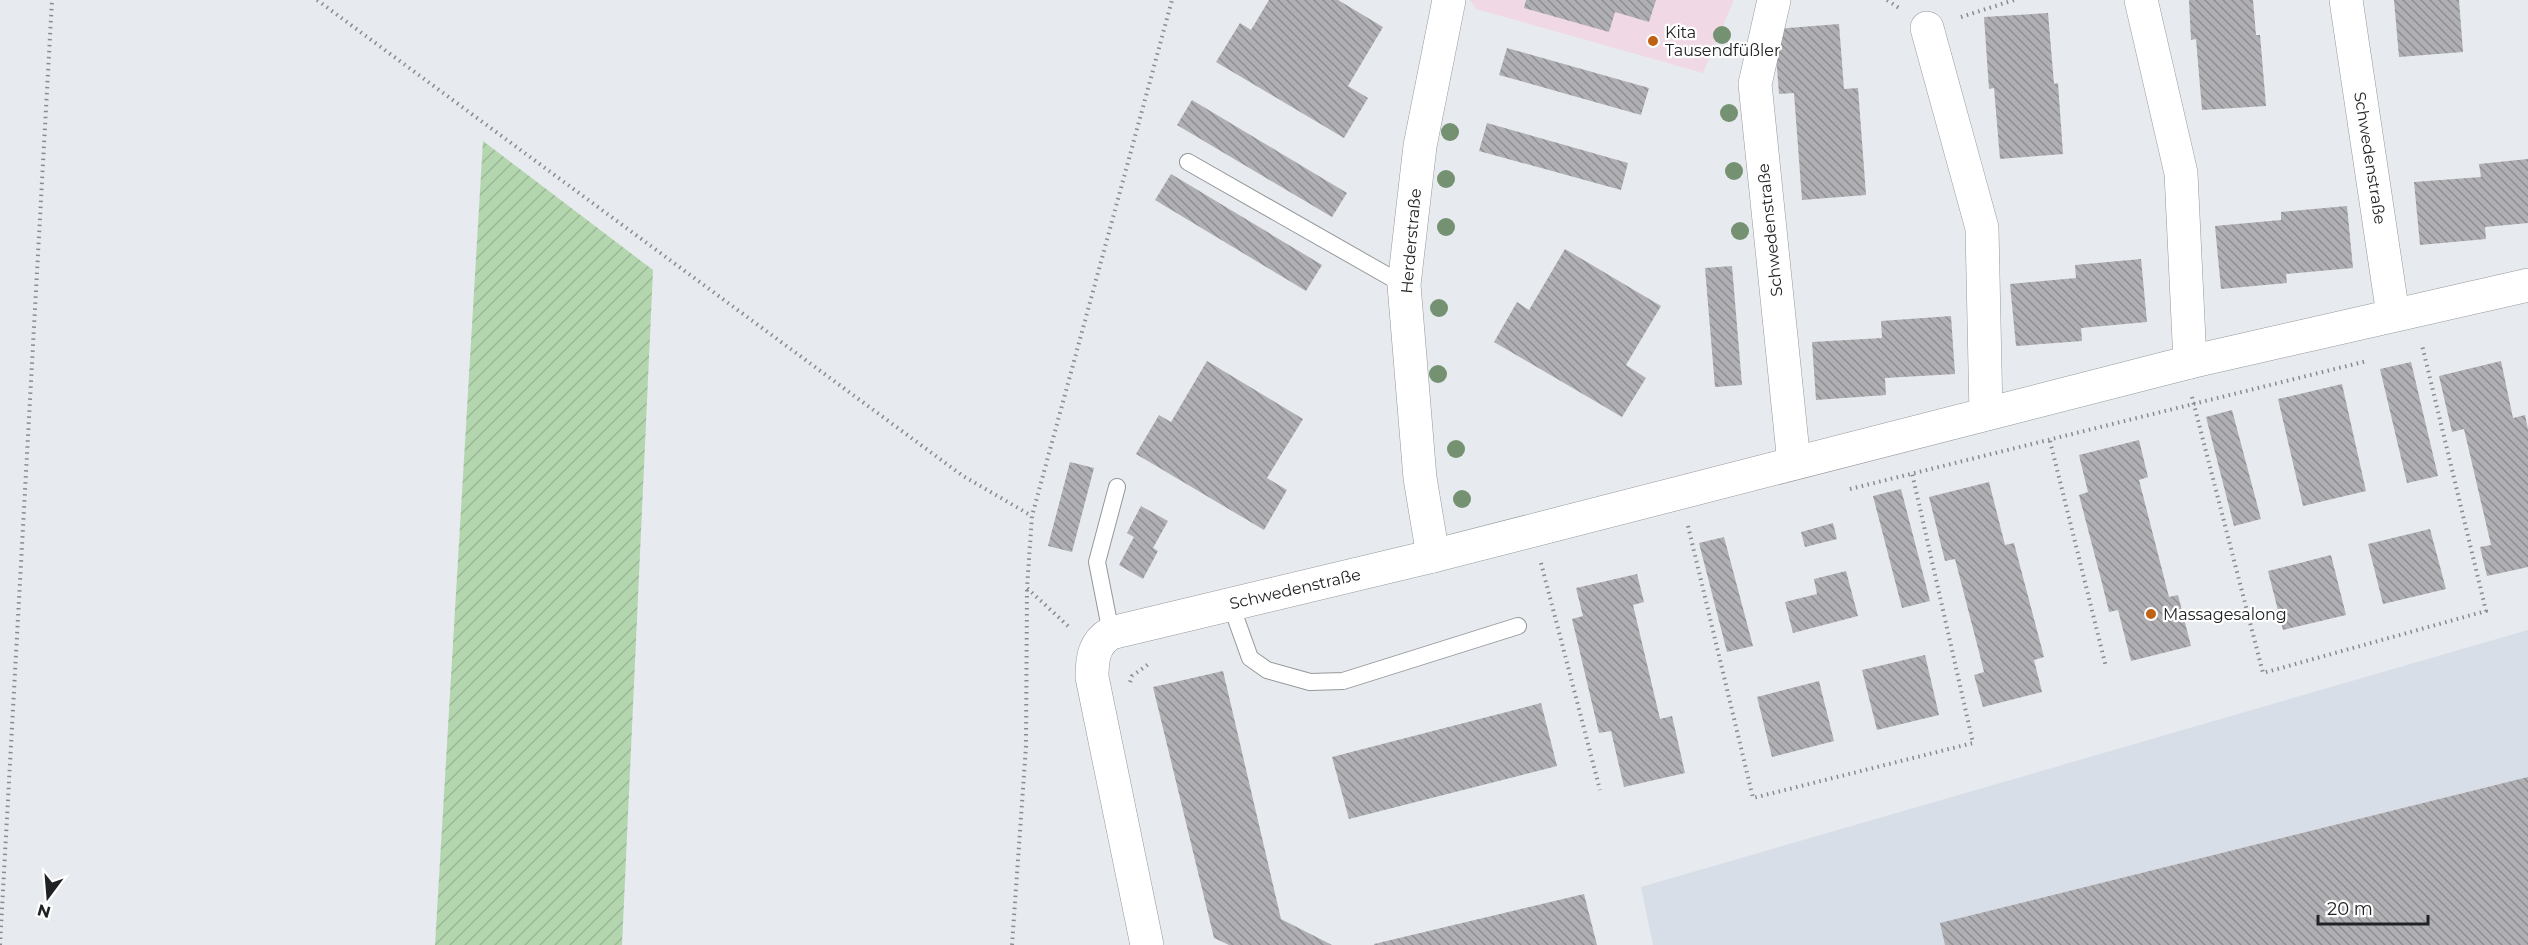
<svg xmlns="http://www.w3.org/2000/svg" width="2528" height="945" viewBox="0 0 2528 945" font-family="Montserrat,sans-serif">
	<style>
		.built { fill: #d7dee8 }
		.education { fill: #f0d9e5 }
		.garden { fill: url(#garden-furrows) }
		.building { fill: url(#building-back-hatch) }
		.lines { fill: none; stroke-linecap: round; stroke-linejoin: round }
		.lane-casing { stroke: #95989b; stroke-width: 18 }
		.street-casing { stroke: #95989b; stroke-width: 34 }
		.path { stroke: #898c8f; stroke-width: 4; stroke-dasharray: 1.5 4.5; stroke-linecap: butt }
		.lane { stroke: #fff; stroke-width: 16 }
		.street { stroke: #fff; stroke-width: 33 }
		.tree { fill: #749172 }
		.poi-dot { fill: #bf6214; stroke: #fff; stroke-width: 2 }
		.labels { text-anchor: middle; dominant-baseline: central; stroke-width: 4.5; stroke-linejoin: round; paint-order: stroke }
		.poi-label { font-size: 16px; fill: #212224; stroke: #fff; text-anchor: start }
		.street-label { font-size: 16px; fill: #212224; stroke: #fff }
	</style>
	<defs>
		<pattern id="garden-furrows" width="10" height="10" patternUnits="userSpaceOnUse" patternTransform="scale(1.5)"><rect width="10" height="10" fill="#b4d6af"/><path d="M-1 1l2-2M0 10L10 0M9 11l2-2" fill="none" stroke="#9ab796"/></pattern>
		<pattern id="building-back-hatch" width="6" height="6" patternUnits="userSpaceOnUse" patternTransform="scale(1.5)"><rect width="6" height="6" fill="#b0b0b4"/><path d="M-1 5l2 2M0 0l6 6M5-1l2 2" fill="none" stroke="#8f8f92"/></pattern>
	</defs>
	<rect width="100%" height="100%" fill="#e7eaee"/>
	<!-- built -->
	<polygon class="built" points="2528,630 2528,945 1653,945 1641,887"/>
	<!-- education -->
	<polygon class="education" points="1470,0 1734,0 1703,73 1476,9"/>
	<!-- garden -->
	<polygon class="garden" points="483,141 653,270 622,945 435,945"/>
	<!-- building -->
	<g class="building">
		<polygon points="1269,0 1338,0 1383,27 1348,86 1368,98 1344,138 1216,62 1240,23 1251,30"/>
		<polygon points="1526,0 1656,0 1649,22 1615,12 1609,32 1524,8"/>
		<polygon points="2189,0 2253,0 2256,35 2260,35 2266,106 2202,110 2196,39 2191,40"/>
		<polygon points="2394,0 2459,0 2463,52 2399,57"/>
		<polygon points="2048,13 2054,84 2058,83 2063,154 2000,159 1994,88 1989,89 1984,17"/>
		<polygon points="1839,24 1844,89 1858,88 1866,195 1802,200 1794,93 1779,94 1774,29"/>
		<polygon points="1507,48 1649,88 1641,115 1499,75"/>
		<polygon points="1192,100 1347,193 1332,217 1177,125"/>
		<polygon points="1487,123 1628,163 1621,190 1479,151"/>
		<polygon points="2528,159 2528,223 2485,227 2486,239 2420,245 2414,182 2481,177 2479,164"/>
		<polygon points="1171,174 1322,265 1306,291 1155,200"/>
		<polygon points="2347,206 2353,268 2286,274 2287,283 2221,289 2215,226 2281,220 2281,212"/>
		<polygon points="1565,249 1661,306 1626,365 1646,378 1622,417 1494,342 1517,302 1529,310"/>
		<polygon points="2141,259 2147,322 2081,328 2082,341 2016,346 2010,284 2076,278 2075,265"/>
		<polygon points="1732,266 1742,385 1715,387 1705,268"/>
		<polygon points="1951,316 1955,374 1885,378 1886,395 1816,400 1812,342 1882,338 1881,321"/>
		<polygon points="1207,361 1303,419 1267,478 1287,490 1264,530 1136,454 1159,415 1171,422"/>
		<polygon points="2501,361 2513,418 2525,415 2528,429 2528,567 2487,576 2480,547 2491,545 2464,429 2452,432 2439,376"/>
		<polygon points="2411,362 2438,476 2407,483 2380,369"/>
		<polygon points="2342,384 2366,491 2303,506 2278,399"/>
		<polygon points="2232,410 2261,519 2234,526 2206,417"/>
		<polygon points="2139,440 2148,477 2139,480 2169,597 2178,595 2191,646 2131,661 2118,610 2109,612 2102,583 2079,495 2088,492 2079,455"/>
		<polygon points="1070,462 1094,468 1072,552 1048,546"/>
		<polygon points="1989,482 2005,545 2014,543 2044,657 2034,660 2042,692 1983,707 1974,675 1984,672 1977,644 1955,559 1945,561 1929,497"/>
		<polygon points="1901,489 1930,601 1902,608 1873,496"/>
		<polygon points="1141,506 1168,521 1153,548 1158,551 1143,579 1119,565 1134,537 1127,533"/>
		<polygon points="1833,523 1837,539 1805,547 1801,532"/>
		<polygon points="2430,529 2446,589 2383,604 2368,544"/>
		<polygon points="1724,537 1753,646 1727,652 1699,543"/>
		<polygon points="2331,555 2346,615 2283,630 2268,571"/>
		<polygon points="1846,571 1858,616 1793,633 1785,602 1817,594 1814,579"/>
		<polygon points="1637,574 1644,602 1633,605 1660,719 1672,716 1685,773 1624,787 1611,731 1599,733 1572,619 1583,616 1576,588"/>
		<polygon points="1925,655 1939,715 1877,730 1862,670"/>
		<polygon points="1223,671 1281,919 1332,945 1229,945 1214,938 1153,687"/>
		<polygon points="1819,681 1834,741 1772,757 1757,697"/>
		<polygon points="1541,703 1557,766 1349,819 1332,757"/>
		<polygon points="2528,777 2528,945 1945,945 1940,923"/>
		<polygon points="1584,894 1597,945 1374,945 1374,944"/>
	</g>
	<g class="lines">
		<defs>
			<g id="lane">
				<polyline points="1188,162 1404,285"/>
				<polyline points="1231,605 1250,658 1267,670 1310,682 1343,681 1518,626"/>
				<polyline points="1111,633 1097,562 1117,487"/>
			</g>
			<g id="street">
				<polyline points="1774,0 1755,84 1794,463"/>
				<polyline points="2141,0 2181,173 2190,362"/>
				<polyline points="2346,0 2393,315"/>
				<polyline points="1927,28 1982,228 1986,414"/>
				<polyline points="1433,556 1420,478 1404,285 1420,146 1449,0"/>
				<path d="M1147 945 1092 677C1092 658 1094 643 1111 633L1433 556 2190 362 2528 285"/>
			</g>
		</defs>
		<!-- lane casing -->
		<use href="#lane" class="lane-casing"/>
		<!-- street casing -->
		<use href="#street" class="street-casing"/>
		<!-- path -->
		<g class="path">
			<polyline points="317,0 963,476 1032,516"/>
			<polyline points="1887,0 1899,8"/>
			<polyline points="1961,17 2014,0"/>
			<polyline points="2192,397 2263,673 2486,611 2422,345"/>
			<polyline points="2050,441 2106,667"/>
			<polyline points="1850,489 2367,361"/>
			<polyline points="1688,526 1753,798 1973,743 1912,473"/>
			<polyline points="1541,563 1600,790"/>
			<polyline points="1068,626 1027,588 1032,516 1172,0"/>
			<polyline points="1130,682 1132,676 1150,663"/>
			<polyline points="0,945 52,0"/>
			<polyline points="1012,945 1026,746 1027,588"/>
		</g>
		<!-- lane -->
		<use href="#lane" class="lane"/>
		<!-- street -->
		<use href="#street" class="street"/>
	</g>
	<!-- trees -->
	<g class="tree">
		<circle cx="1722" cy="35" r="9"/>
		<circle cx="1729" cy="113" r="9"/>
		<circle cx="1450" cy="132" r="9"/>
		<circle cx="1734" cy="171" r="9"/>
		<circle cx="1446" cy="179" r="9"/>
		<circle cx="1446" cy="227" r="9"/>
		<circle cx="1740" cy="231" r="9"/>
		<circle cx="1439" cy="308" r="9"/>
		<circle cx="1438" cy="374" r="9"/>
		<circle cx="1456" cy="449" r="9"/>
		<circle cx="1462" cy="499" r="9"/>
	</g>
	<!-- markers -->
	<g class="poi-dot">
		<circle cx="1653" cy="41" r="6"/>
		<circle cx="2151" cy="614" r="6"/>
	</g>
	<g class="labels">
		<!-- poi labels -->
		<g class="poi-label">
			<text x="1665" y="32">Kita<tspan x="1665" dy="18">Tausendfüßler</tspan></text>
			<text x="2163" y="614">Massagesalong</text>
		</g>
		<!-- street labels -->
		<g class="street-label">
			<text transform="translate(2370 158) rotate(81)">Schwedenstraße</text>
			<text transform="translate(1770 230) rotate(-96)">Schwedenstraße</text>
			<text transform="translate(1411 241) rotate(-85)">Herderstraße</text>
			<text transform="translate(1295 589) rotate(-13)">Schwedenstraße</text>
		</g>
	</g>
	<!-- north arrow -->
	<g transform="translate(48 897) rotate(196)" stroke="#ffffff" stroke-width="4.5" paint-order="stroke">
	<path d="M0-4.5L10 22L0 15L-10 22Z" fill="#212224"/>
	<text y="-9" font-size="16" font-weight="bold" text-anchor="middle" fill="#212224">N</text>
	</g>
	<!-- scale -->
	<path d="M2318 915v9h110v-9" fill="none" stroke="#212224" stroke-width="3"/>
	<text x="2327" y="915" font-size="18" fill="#212224" stroke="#ffffff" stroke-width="4.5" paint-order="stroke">20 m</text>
</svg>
